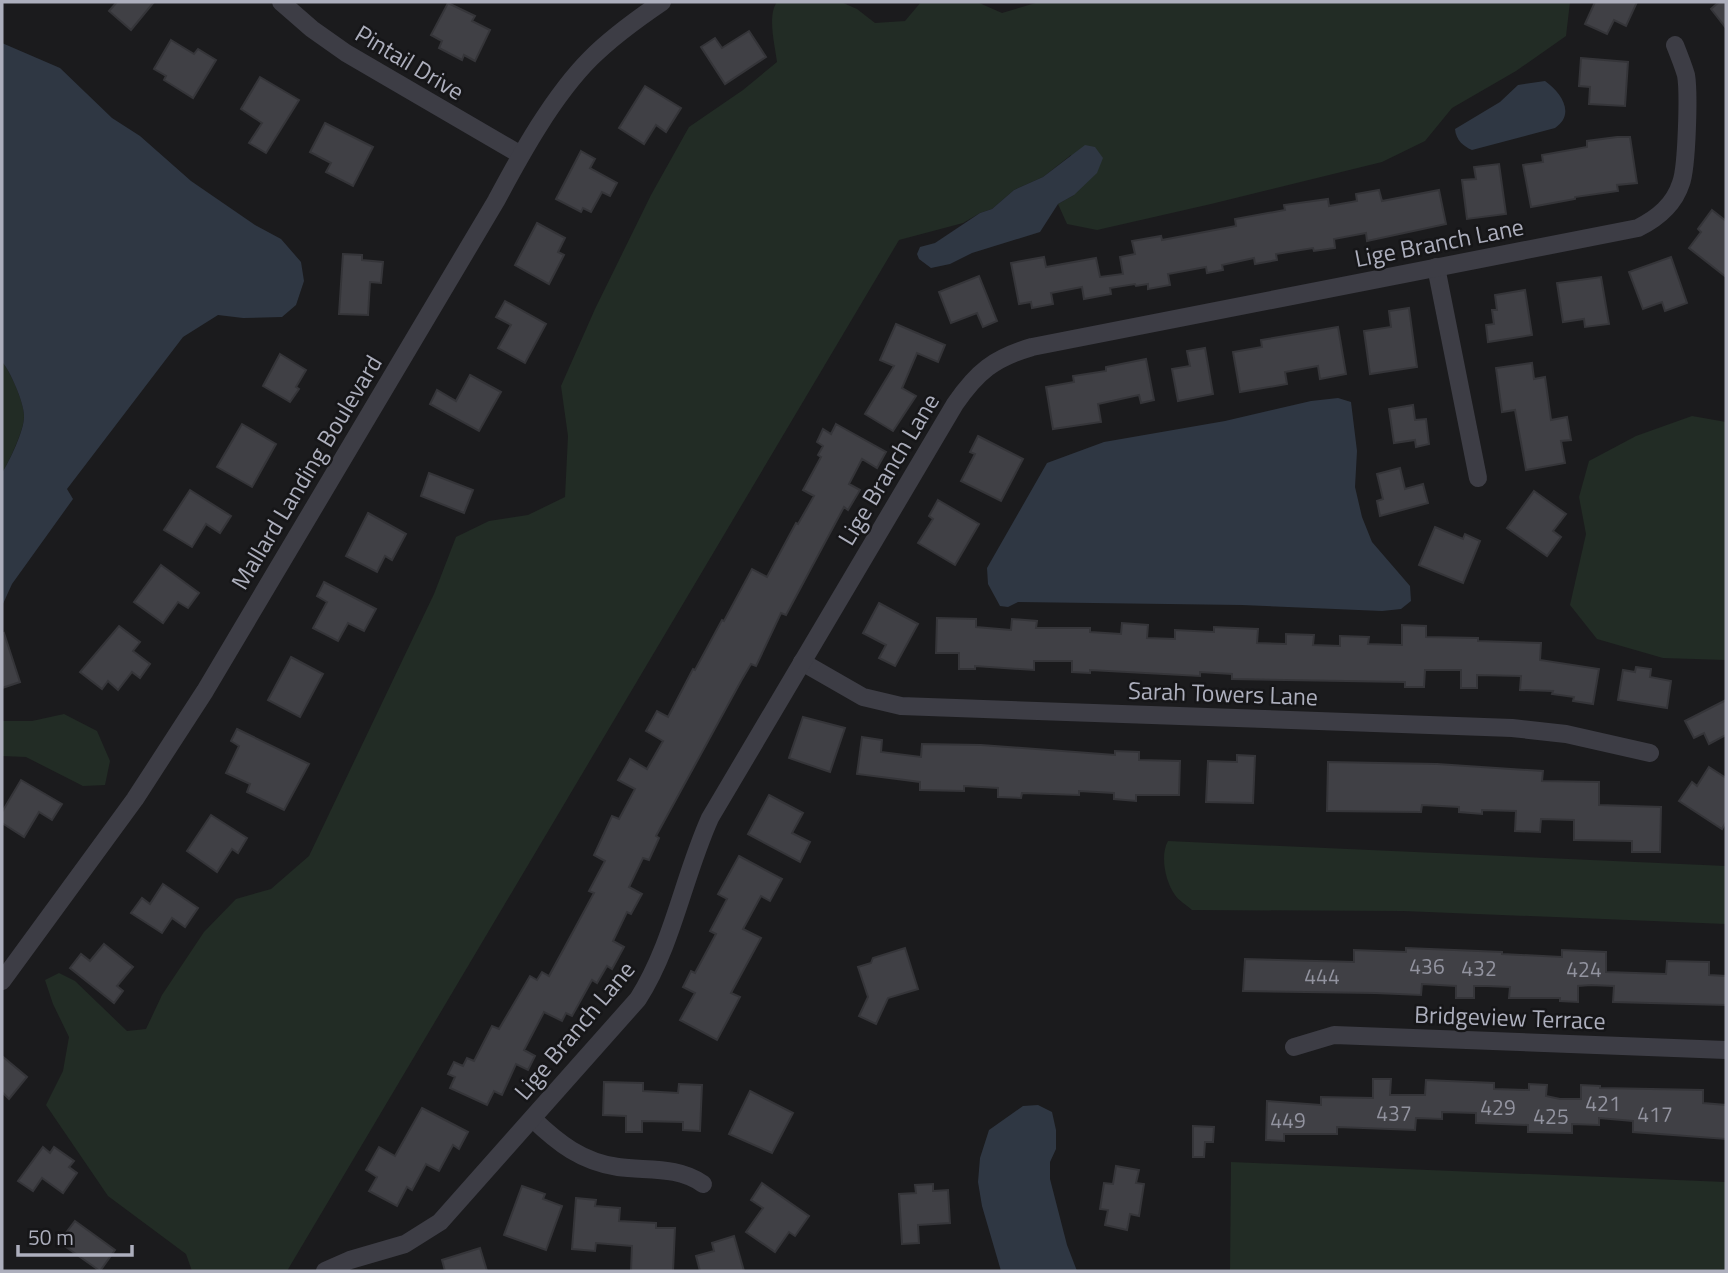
<svg xmlns="http://www.w3.org/2000/svg" width="1728" height="1273" viewBox="0 0 1728 1273" font-family="'Titillium Web',sans-serif">
	<style>
		.green { fill: #222c25 }
		.water { fill: #2f3743 }
		.building { fill: #404045; stroke: #353539; stroke-width: 2 }
		.lines { fill: none; stroke-linecap: round; stroke-linejoin: round }
		.street { stroke: #3d3d45; stroke-width: 18 }
		.labels { text-anchor: middle; dominant-baseline: central; stroke-width: 5; stroke-linejoin: round; paint-order: stroke }
		.number-label { font-size: 21px; fill: #92939f }
		.street-label { font-size: 24px; fill: #adafbd; stroke: #161618 }
	</style>
	<rect width="100%" height="100%" fill="#1b1b1d"/>
	<!-- green -->
	<g class="green">
		<path d="M777 2H841L857 9 875 23 905 21 921 2H977L1002 13 1039 2H1570L1566 36 1516 71 1452 108 1425 141 1382 162 1211 204 1097 230 1067 224 1058 204 1074 195 1071 155 1043 177 1014 190 992 209 980 213 963 223 899 240 287 1271H192L186 1254 108 1196 46 1105 63 1071 69 1037 53 1004 45 980 59 973 75 981 127 1031 146 1029 162 995 204 932 236 899 271 889 309 856 434 594 456 537 489 521 528 515 565 497 568 436 561 386 595 309 651 195 689 127 743 90 777 62C775 45 767 16 777 2Z"/>
		<path d="M2 362C10 370 25 405 24 417 24 430 9 462 2 473Z"/>
		<polygon points="1692,416 1726,422 1726,660 1663,658 1597,639 1570,605 1586,534 1579,497 1589,461 1636,436"/>
		<polygon points="64,714 97,731 110,761 105,785 83,786 26,757 2,756 2,721 32,721"/>
		<path d="M1168 841 1726 866V924L1403 911 1192 910C1187 905 1179 901 1175 895 1165 881 1160 855 1168 841Z"/>
		<polygon points="1231,1162 1726,1182 1726,1271 1230,1271"/>
	</g>
	<!-- water -->
	<g class="water">
		<path d="M2 43 60 68 112 118 140 136 191 181 255 225 281 239 301 262 304 281 296 305 282 317 243 318 218 315 183 337 67 489 73 499 12 584 2 606V473C9 462 24 431 24 417 25 405 10 370 2 362Z"/>
		<path d="M1545 81C1561 92 1576 114 1555 128L1472 150C1463 146 1456 140 1455 129L1500 102 1518 85Z"/>
		<polygon points="1085,145 1095,147 1103,158 1097,173 1074,195 1058,204 1040,232 972,253 950,264 931,268 919,259 917,254 920,247 935,243 980,213 992,209 1014,190 1043,177"/>
		<polygon points="1338,398 1351,402 1357,451 1355,487 1362,517 1372,542 1410,586 1411,601 1401,609 1382,611 1242,605 1018,602 1008,607 1000,606 988,584 987,568 1047,463 1104,442 1225,421 1311,401"/>
		<polygon points="1038,1105 1052,1112 1056,1130 1056,1149 1050,1162 1050,1179 1067,1245 1077,1271 1001,1271 982,1206 978,1182 980,1158 989,1130 1023,1106"/>
	</g>
	<!-- building -->
	<g class="building">
		<polygon points="117,2 154,2 131,30 109,11"/>
		<polygon points="1595,2 1637,2 1626,26 1614,20 1607,34 1585,24"/>
		<polygon points="1719,2 1726,2 1726,28 1711,9"/>
		<polygon points="448,3 475,16 472,21 490,30 475,61 464,55 462,60 439,48 442,41 431,35"/>
		<polygon points="749,31 766,57 725,84 701,47 715,38 722,48"/>
		<polygon points="171,40 194,54 198,49 216,60 193,98 164,80 166,76 154,69"/>
		<polygon points="1581,58 1628,62 1625,106 1589,104 1590,87 1579,86"/>
		<polygon points="260,77 299,100 266,153 249,143 262,123 241,109"/>
		<polygon points="645,86 681,108 666,132 656,125 644,144 619,128"/>
		<polygon points="325,123 373,147 353,186 326,172 331,163 310,152"/>
		<polygon points="1617,137 1630,137 1637,183 1617,185 1618,191 1575,197 1575,199 1531,207 1523,165 1543,162 1542,155 1587,147 1587,141"/>
		<polygon points="581,151 595,159 590,168 617,183 610,196 602,192 591,212 583,208 581,212 556,199"/>
		<polygon points="1499,164 1506,214 1467,219 1462,180 1476,179 1474,167"/>
		<polygon points="1379,190 1382,201 1439,190 1446,224 1367,241 1366,233 1334,239 1335,248 1314,251 1313,248 1276,254 1277,260 1255,264 1254,258 1222,265 1223,270 1207,273 1206,267 1168,274 1170,285 1148,289 1148,284 1136,286 1135,284 1110,288 1111,294 1084,299 1082,287 1051,293 1053,304 1032,308 1031,302 1019,304 1011,263 1044,257 1046,267 1096,258 1100,277 1123,274 1120,257 1135,254 1132,241 1161,236 1162,240 1236,226 1235,219 1285,210 1284,205 1328,199 1329,206 1357,201 1356,194"/>
		<polygon points="1712,210 1726,221 1726,277 1689,248 1701,232 1698,229"/>
		<polygon points="537,223 565,238 558,252 564,255 549,284 515,265"/>
		<polygon points="343,254 362,255 362,260 383,262 381,283 370,282 368,315 339,314"/>
		<polygon points="1671,257 1687,303 1665,311 1662,302 1643,309 1629,272"/>
		<polygon points="979,276 997,321 983,327 977,313 951,323 939,292"/>
		<polygon points="1601,277 1609,324 1585,327 1584,319 1563,322 1557,283"/>
		<polygon points="1525,290 1532,335 1488,342 1486,325 1494,324 1492,310 1497,310 1495,295"/>
		<polygon points="505,301 546,324 525,363 498,348 511,325 496,317"/>
		<polygon points="1409,308 1417,367 1370,374 1364,331 1391,327 1389,311"/>
		<polygon points="896,324 945,345 938,362 917,353 902,388 916,396 893,431 865,414 894,366 880,360"/>
		<polygon points="1338,327 1346,374 1320,379 1318,366 1285,372 1287,384 1240,392 1233,352 1262,347 1261,340"/>
		<polygon points="1205,348 1213,394 1178,401 1172,369 1190,366 1187,351"/>
		<polygon points="280,354 306,370 296,387 299,389 290,402 263,386"/>
		<polygon points="1146,359 1154,400 1141,403 1139,395 1098,404 1101,422 1053,429 1046,387 1074,382 1073,376 1106,371 1106,367"/>
		<polygon points="1532,363 1534,379 1545,377 1551,420 1567,417 1571,440 1561,441 1565,463 1526,470 1515,410 1502,412 1496,368"/>
		<polygon points="470,375 501,392 479,431 430,404 437,390 456,401"/>
		<polygon points="1413,405 1415,420 1426,419 1429,444 1416,447 1415,440 1394,443 1389,409"/>
		<polygon points="242,424 276,444 252,487 217,467"/>
		<polygon points="836,424 886,452 877,468 862,459 849,484 860,490 848,510 844,507 786,615 781,613 756,666 751,664 741,681 656,836 659,838 649,860 643,858 629,887 642,894 631,914 627,912 613,941 624,947 612,969 607,966 597,983 592,980 572,1016 566,1013 562,1021 544,1012 524,1050 535,1056 528,1070 516,1064 502,1095 494,1091 487,1105 450,1088 455,1077 448,1074 454,1062 463,1066 467,1058 474,1061 492,1026 499,1029 530,976 537,980 542,972 549,976 594,893 589,891 605,861 594,855 612,816 619,819 635,789 618,780 630,759 647,769 663,741 646,731 657,711 668,717 693,669 695,670 722,620 724,621 752,569 767,577 796,523 798,524 814,496 803,490 821,457 818,455 823,446 817,442 823,429 831,434"/>
		<polygon points="978,436 1023,459 1001,501 961,481 975,454 970,452"/>
		<polygon points="1400,468 1405,489 1423,484 1428,503 1380,516 1377,501 1383,499 1377,474"/>
		<polygon points="429,473 473,490 464,513 421,496"/>
		<polygon points="190,490 231,516 220,533 206,524 192,547 164,530"/>
		<polygon points="1534,491 1566,514 1553,531 1561,537 1547,556 1507,528"/>
		<polygon points="938,500 979,524 955,565 918,543 933,519 929,516"/>
		<polygon points="368,513 406,534 392,560 385,556 377,572 346,556"/>
		<polygon points="1435,527 1463,539 1465,534 1480,541 1463,583 1419,565"/>
		<polygon points="161,565 199,593 188,608 178,602 163,623 134,602"/>
		<polygon points="324,582 376,609 364,631 348,623 338,641 313,628 327,602 317,596"/>
		<polygon points="879,603 918,624 895,666 879,658 886,645 863,633"/>
		<polygon points="937,618 976,619 976,627 1011,630 1012,619 1037,621 1036,628 1090,628 1090,632 1121,634 1122,623 1148,625 1147,638 1175,639 1175,630 1214,632 1214,627 1258,629 1257,643 1286,644 1286,634 1314,635 1313,645 1340,646 1340,636 1369,637 1368,644 1402,645 1402,625 1426,626 1426,637 1478,638 1478,641 1541,643 1540,660 1599,669 1593,704 1573,701 1574,697 1552,694 1553,691 1520,690 1521,676 1477,675 1477,688 1461,688 1461,670 1425,670 1424,687 1405,687 1405,682 1232,679 1232,674 1200,672 1200,676 1090,670 1090,673 1072,672 1072,661 1034,661 1034,670 975,666 975,669 959,669 959,653 936,653"/>
		<polygon points="119,626 140,642 133,651 150,664 140,678 132,672 118,690 108,681 102,689 80,672"/>
		<polygon points="4,633 20,682 2,688 2,634"/>
		<polygon points="291,657 323,674 300,717 268,700"/>
		<polygon points="1636,667 1651,669 1650,677 1671,681 1667,708 1618,700 1623,670 1635,672"/>
		<polygon points="1726,700 1726,735 1709,744 1704,733 1694,738 1685,721"/>
		<polygon points="803,717 845,728 830,772 789,758"/>
		<polygon points="237,729 309,764 284,810 247,792 250,784 226,773 239,746 231,741"/>
		<polygon points="862,737 882,740 881,752 921,757 922,744 981,745 1115,755 1115,751 1139,752 1139,760 1180,761 1179,795 1136,795 1136,801 1114,799 1114,793 1079,791 1079,795 1022,793 1021,798 998,797 998,788 964,786 964,791 920,790 920,782 857,774"/>
		<polygon points="1237,755 1255,756 1253,803 1206,802 1208,761 1237,762"/>
		<polygon points="1328,762 1437,764 1543,771 1542,781 1599,782 1599,805 1661,807 1660,852 1632,852 1632,841 1574,840 1574,820 1541,819 1540,832 1515,831 1516,811 1482,810 1482,814 1459,812 1459,807 1422,805 1421,812 1327,811"/>
		<polygon points="1709,767 1726,778 1726,822 1722,829 1679,801 1692,782 1697,786"/>
		<polygon points="21,780 62,804 52,820 39,812 24,837 2,823 2,812"/>
		<polygon points="769,795 803,813 792,833 810,842 800,862 748,834"/>
		<polygon points="211,815 247,838 238,853 232,849 217,872 187,851"/>
		<polygon points="739,856 782,879 770,901 761,896 743,929 761,938 731,993 740,997 717,1040 680,1020 695,993 683,987 691,971 695,973 716,934 710,931 727,899 718,894"/>
		<polygon points="163,884 198,908 185,927 172,918 162,933 131,913 142,898 150,904"/>
		<polygon points="104,944 133,967 117,986 123,991 114,1003 70,968 81,954 90,961"/>
		<polygon points="905,948 918,989 888,998 876,1024 859,1016 868,997 858,967 871,963 873,958"/>
		<polygon points="1406,948 1502,952 1502,954 1562,957 1562,950 1606,952 1606,972 1666,974 1667,961 1709,962 1709,975 1726,976 1726,1005 1613,1002 1614,986 1591,985 1578,986 1578,1002 1560,1001 1560,998 1509,998 1510,987 1487,986 1474,986 1474,998 1456,998 1456,986 1422,984 1421,995 1375,993 1243,991 1245,959 1354,962 1354,950 1406,952"/>
		<polygon points="2,1056 27,1077 9,1099 2,1092"/>
		<polygon points="1373,1079 1391,1079 1390,1095 1425,1095 1426,1080 1494,1083 1494,1089 1529,1090 1529,1084 1547,1085 1546,1096 1560,1099 1581,1099 1581,1085 1600,1086 1600,1088 1703,1090 1703,1103 1726,1105 1726,1139 1633,1132 1633,1121 1599,1118 1599,1125 1572,1124 1572,1133 1528,1132 1528,1125 1476,1123 1476,1113 1442,1112 1442,1119 1416,1118 1415,1130 1337,1127 1337,1134 1284,1134 1284,1141 1266,1140 1267,1101 1321,1105 1321,1097 1373,1098"/>
		<polygon points="604,1082 643,1083 643,1091 678,1093 679,1084 702,1085 700,1131 683,1130 683,1122 642,1121 642,1132 626,1132 626,1116 603,1115"/>
		<polygon points="750,1091 793,1113 772,1153 729,1134"/>
		<polygon points="422,1108 468,1132 459,1149 453,1145 439,1171 426,1164 412,1190 407,1187 397,1206 369,1191 377,1177 366,1170 379,1147 395,1156"/>
		<polygon points="1193,1126 1214,1127 1213,1142 1205,1142 1204,1157 1193,1157"/>
		<polygon points="43,1147 50,1153 54,1147 74,1161 69,1167 77,1173 63,1193 42,1178 33,1191 18,1181"/>
		<polygon points="1116,1166 1139,1170 1136,1183 1144,1184 1139,1216 1130,1214 1127,1230 1105,1225 1108,1210 1100,1209 1104,1183 1113,1184"/>
		<polygon points="762,1183 809,1216 795,1236 789,1232 775,1252 746,1232 763,1208 751,1200"/>
		<polygon points="933,1184 933,1191 948,1190 950,1223 918,1225 919,1243 902,1244 899,1194 916,1193 915,1185"/>
		<polygon points="522,1186 545,1194 543,1199 562,1206 546,1250 504,1235"/>
		<polygon points="576,1198 596,1200 595,1206 620,1208 619,1221 656,1223 656,1228 675,1228 673,1271 631,1271 632,1246 596,1243 595,1251 572,1249"/>
		<polygon points="75,1221 115,1250 100,1271 59,1242"/>
		<polygon points="734,1236 744,1271 700,1271 696,1256 714,1251 712,1243"/>
		<polygon points="480,1248 487,1271 445,1271 442,1260"/>
	</g>
	<g class="lines">
		<!-- street -->
		<g class="street">
			<polyline points="281,2 312,29 346,53 521,155"/>
			<polyline points="1436,267 1478,478"/>
			<polyline points="802,662 863,697 901,706 1512,728 1566,734 1650,753"/>
			<path d="M2 981 135 799 205 691 496 201C521 154 553 96 591 58 612 37 637 19 662 2"/>
			<polyline points="1294,1047 1334,1035 1726,1050"/>
			<path d="M533 1119C558 1143 582 1162 618 1167 647 1171 678 1166 703 1184"/>
			<path d="M325 1271 350 1260 405 1244 440 1222 638 999C673 944 683 878 710 818L955 404C977 372 994 358 1032 347L1638 228C1658 218 1674 205 1681 183 1687 167 1689 92 1686 75 1683 65 1679 55 1675 45"/>
		</g>
	</g>
	<g class="labels">
		<!-- number labels -->
		<g class="number-label">
			<text x="1427" y="966">436</text>
			<text x="1479" y="968">432</text>
			<text x="1584" y="969">424</text>
			<text x="1322" y="976">444</text>
			<text x="1603" y="1103">421</text>
			<text x="1498" y="1107">429</text>
			<text x="1394" y="1113">437</text>
			<text x="1655" y="1114">417</text>
			<text x="1551" y="1116">425</text>
			<text x="1288" y="1120">449</text>
		</g>
		<!-- street labels -->
		<g class="street-label">
			<text transform="translate(410 62) rotate(31)">Pintail Drive</text>
			<text transform="translate(1439 242) rotate(-11)">Lige Branch Lane</text>
			<text transform="translate(888 469) rotate(-59)">Lige Branch Lane</text>
			<text transform="translate(306 472) rotate(-59)">Mallard Landing Boulevard</text>
			<text transform="translate(1223 693) rotate(2)">Sarah Towers Lane</text>
			<text transform="translate(1510 1017) rotate(2)">Bridgeview Terrace</text>
			<text transform="translate(574 1030) rotate(-50)">Lige Branch Lane</text>
		</g>
	</g>
	<!-- border -->
	<rect width="1728" height="1273" fill="none" stroke="#adafbd" stroke-width="7"/>
	<!-- scale -->
	<path d="M18 1245v10h114v-10" fill="none" stroke="#adafbd" stroke-width="3.5"/>
	<text x="28" y="1245" font-size="21" fill="#adafbd" stroke="#161618" stroke-width="5" paint-order="stroke">50 m</text>
</svg>
